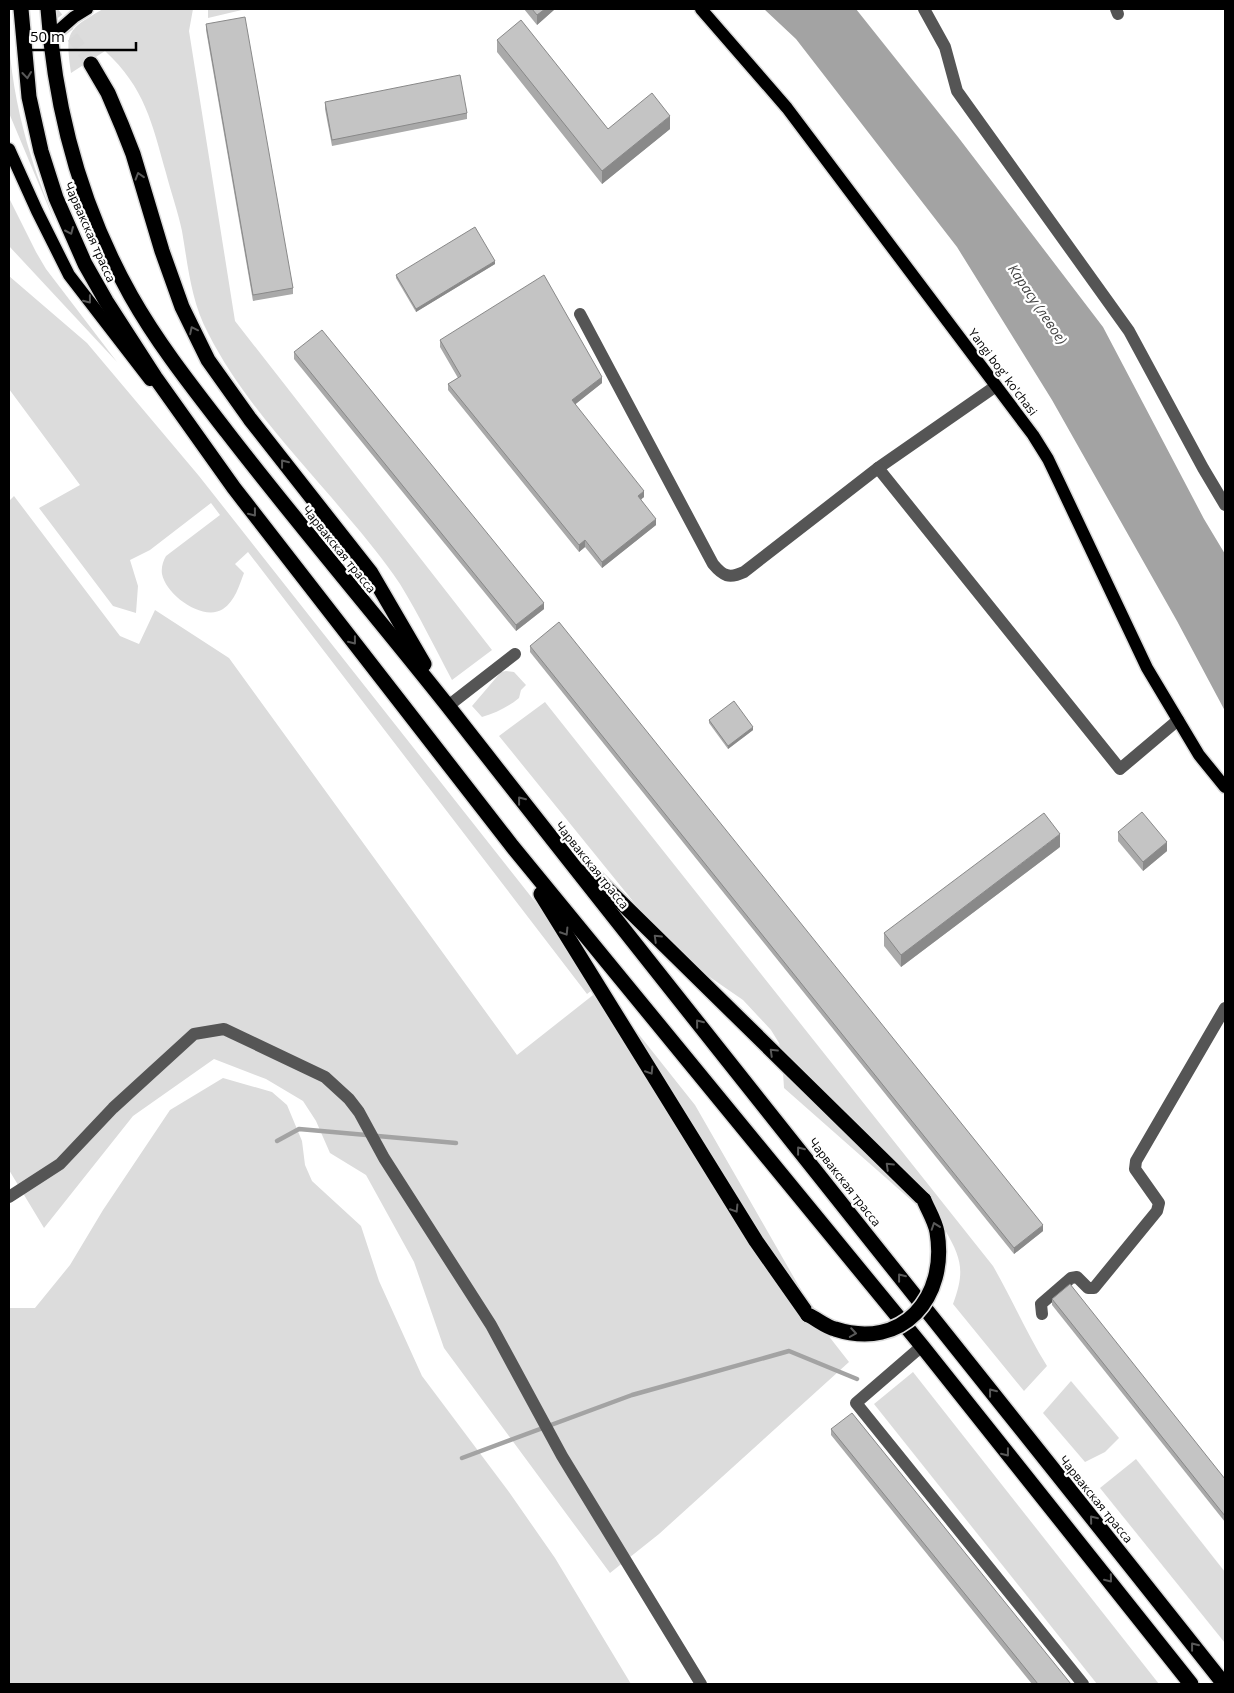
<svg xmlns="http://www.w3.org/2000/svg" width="1234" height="1693" viewBox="0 0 1234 1693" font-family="'Open Sans',sans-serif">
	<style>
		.green { fill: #dcdcdc }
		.water { fill: #a3a3a3 }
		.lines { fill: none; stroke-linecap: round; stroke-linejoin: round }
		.stream { stroke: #a3a3a3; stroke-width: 4.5 }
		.major-tunnel { stroke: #d9d9d9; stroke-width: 12; stroke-dasharray: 12 6; stroke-linecap: butt }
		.major-casing { stroke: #dbdbdb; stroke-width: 15 }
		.highway-casing { stroke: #dbdbdb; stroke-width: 18 }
		.minor { stroke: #555; stroke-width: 12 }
		.major { stroke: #000; stroke-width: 12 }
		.highway { stroke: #000; stroke-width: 15 }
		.highway-bridge-casing { stroke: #dbdbdb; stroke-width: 18; stroke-linecap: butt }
		.highway-bridge { stroke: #000; stroke-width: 15 }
		.wall { fill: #a9a9a9 }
		.shaded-wall { fill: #898989 }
		.building { fill: #c4c4c4; stroke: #898989 }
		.oneway { stroke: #595959 }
		.labels { text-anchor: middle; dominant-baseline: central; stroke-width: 4.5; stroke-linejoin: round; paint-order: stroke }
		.street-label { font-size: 12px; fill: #000; stroke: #fff }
		.water-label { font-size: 14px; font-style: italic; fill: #444; stroke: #fff }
	</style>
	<rect width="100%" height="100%" fill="#fff"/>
	<!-- green -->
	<g class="green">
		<path d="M103 9H193L189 31 235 321 492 650 452 680C435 648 419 615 400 584 384 560 365 537 347 516 298 457 243 402 208 333 191 301 188 266 182 231 178 212 171 192 166 173 152 123 145 88 105 51L71 73C65 31 67 30 103 9Z"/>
		<polygon points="208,9 246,9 208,18"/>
		<path d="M9 44C12 82 20 121 31 156 38 180 48 202 56 225L9 113Z"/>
		<polygon points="9,198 36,252 46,269 117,362 9,246"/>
		<path d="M9 276 87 343 199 476 600 984 587 994 248 552 235 564 244 573C239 586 235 601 223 609 203 622 166 595 162 574 161 568 163 561 166 556L220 515 211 503 150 550 130 560 138 586 136 613 113 606 39 508 80 485 9 389Z"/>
		<polygon points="14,496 120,636 139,644 155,610 229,658 517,1055 602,988 695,1105 824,1330 849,1362 659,1534 610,1573 444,1348 414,1262 366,1175 330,1153 316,1121 303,1101 266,1079 214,1059 133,1116 44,1228 9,1170 9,501"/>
		<path d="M506 671 514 672 526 685 521 690 519 698C508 707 496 713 482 717L472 706 501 672Z"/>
		<path d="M545 702 993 1266C1012 1299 1027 1334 1047 1366L1024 1391 953 1304C965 1272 962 1259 945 1230L784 1088 782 1056 779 1043 771 1030 743 1000 675 953 499 736Z"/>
		<polygon points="223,1078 272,1092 287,1105 302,1141 305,1165 312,1181 361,1226 379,1281 422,1376 509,1492 555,1558 631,1684 9,1684 9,1308 35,1308 70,1265 103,1210 170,1110"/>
		<polygon points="913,1372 1159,1684 1097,1684 874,1404"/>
		<polygon points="1071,1381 1119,1438 1105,1452 1085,1462 1043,1413"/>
		<polygon points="1136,1459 1225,1572 1225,1643 1100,1488"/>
	</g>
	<!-- water -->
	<polygon class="water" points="764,9 856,9 958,137 1103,327 1204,519 1225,554 1225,711 1177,621 1052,400 957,247 796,39"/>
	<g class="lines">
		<!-- stream -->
		<g class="stream">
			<polyline points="277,1141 299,1129 456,1143"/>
			<polyline points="462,1458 632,1395 789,1351 857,1379"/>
		</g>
		<!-- major-tunnel -->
		<polyline class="major-tunnel" points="50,9 78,44 91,64"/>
		<defs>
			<g id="major">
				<polyline points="701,9 787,108 1033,435 1048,459 1059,482 1147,668 1199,755 1225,787"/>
				<polyline points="50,38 74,17 87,9"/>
				<polyline points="9,149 37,211 69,275 150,380"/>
			</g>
			<g id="highway">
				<polyline points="21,9 29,97 41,151 56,198 85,264 106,301 155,377 234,488 512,846 922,1346 1191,1684"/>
				<path d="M48 9C55 110 81 207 131 296 158 344 193 388 227 432 301 528 380 620 455 715 709 1040 968 1361 1224 1684"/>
				<polyline points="91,64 108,93 122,126 133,154 162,251 182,307 208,360 250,419 371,573 424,664"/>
				<polyline points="588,870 924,1200"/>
				<polyline points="541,894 756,1241 808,1315"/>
			</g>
		</defs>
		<!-- major casing -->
		<use href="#major" class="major-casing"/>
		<!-- highway casing -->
		<use href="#highway" class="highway-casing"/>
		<!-- minor -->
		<g class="minor">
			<polyline points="924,9 945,47 957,91 1129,331 1203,468 1225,505"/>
			<polyline points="1116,9 1118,14"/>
			<path d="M580 314 713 564C723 576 729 579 744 572L878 468 996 386"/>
			<polyline points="878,468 1120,769 1178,720"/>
			<polyline points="448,706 515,654"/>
			<polyline points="9,1197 60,1164 113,1108 194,1034 224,1029 325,1077 349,1099 359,1112 384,1158 491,1325 562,1456 701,1684"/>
			<polyline points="1042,1314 1041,1304 1071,1278 1077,1277 1088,1288 1094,1288 1157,1211 1159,1203 1135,1169 1136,1161 1225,1008"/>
			<polyline points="922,1346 856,1403 1083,1684"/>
		</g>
		<!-- major -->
		<use href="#major" class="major"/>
		<!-- highway -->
		<use href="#highway" class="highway"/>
		<defs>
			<path id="highway-bridge" d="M808 1315C817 1319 826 1327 835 1329 903 1351 948 1297 937 1232 935 1221 928 1210 924 1200"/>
		</defs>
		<!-- highway-bridge casing -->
		<use href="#highway-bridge" class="highway-bridge-casing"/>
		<!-- highway-bridge -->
		<use href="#highway-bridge" class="highway-bridge"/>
	</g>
	<!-- wall -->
	<g class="wall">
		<polygon points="524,9 555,9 537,25"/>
		<polygon points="206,24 293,288 293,294 253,301 206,30"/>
		<polygon points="497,40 608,129 670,129 602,184 497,52"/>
		<polygon points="325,102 467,113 467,119 332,146 325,109"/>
		<polygon points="495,264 416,312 396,278 396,275"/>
		<polygon points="440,340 602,383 575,404 644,497 641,499 656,525 602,568 585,547 579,552 448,390 448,384 458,378 440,347"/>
		<polygon points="294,352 544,609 516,631 294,359"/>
		<polygon points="530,646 1043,1231 1014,1254 530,652"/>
		<polygon points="709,720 753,730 728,749 709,723"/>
		<polygon points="1118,832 1167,851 1143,871 1118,841"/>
		<polygon points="1060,847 901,967 884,946 884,933"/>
		<polygon points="1052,1299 1225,1479 1225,1522 1052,1305"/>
		<polygon points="831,1429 1071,1684 1032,1684 831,1435"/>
	</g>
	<!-- shaded-wall -->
	<g class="shaded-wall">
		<polygon points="545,9 555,9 537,25 537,15"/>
		<polygon points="670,116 670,129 602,184 602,171"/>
		<polygon points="495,261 495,264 416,312 416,309"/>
		<polygon points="602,377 602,383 572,407 572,400"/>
		<polygon points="644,491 644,497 638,502 638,496"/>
		<polygon points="656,519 656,525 602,568 602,562"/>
		<polygon points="585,540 585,547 579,552 579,545"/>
		<polygon points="544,603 544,609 516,631 516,625"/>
		<polygon points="753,727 753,730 728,749 728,746"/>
		<polygon points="1060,834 1060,847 901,967 901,955"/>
		<polygon points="1167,842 1167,851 1143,871 1143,862"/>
		<polygon points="1043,1225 1043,1231 1014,1254 1014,1248"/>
	</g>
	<!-- building -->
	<g class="building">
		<polygon points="532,9 545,9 537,15"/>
		<polygon points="245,17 293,288 253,295 206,24"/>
		<polygon points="521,20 608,129 652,93 670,116 602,171 497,40"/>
		<polygon points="460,75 467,113 332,140 325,102"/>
		<polygon points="475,227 495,261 416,309 396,275"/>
		<polygon points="544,275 602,377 572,400 644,491 638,496 656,519 602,562 585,540 579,545 448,384 461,376 440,340"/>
		<polygon points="322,330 544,603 516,625 294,352"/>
		<polygon points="559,622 1043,1225 1014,1248 530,646"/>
		<polygon points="734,701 753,727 728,746 709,720"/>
		<polygon points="1142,812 1167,842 1143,862 1118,832"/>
		<polygon points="1044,813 1060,834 901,955 884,933"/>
		<polygon points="1070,1284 1225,1479 1225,1516 1052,1299"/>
		<polygon points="852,1413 1071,1684 1038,1684 831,1429"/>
	</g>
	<!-- one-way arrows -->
	<defs><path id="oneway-chevron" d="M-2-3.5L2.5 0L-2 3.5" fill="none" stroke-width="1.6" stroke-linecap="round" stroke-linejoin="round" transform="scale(1.25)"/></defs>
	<g class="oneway">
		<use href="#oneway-chevron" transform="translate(27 75) rotate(84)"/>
		<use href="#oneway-chevron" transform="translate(139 176) rotate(-107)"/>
		<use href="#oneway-chevron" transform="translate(70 231) rotate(66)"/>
		<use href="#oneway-chevron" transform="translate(88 300) rotate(52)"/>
		<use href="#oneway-chevron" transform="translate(193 330) rotate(-116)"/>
		<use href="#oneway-chevron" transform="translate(284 463) rotate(-128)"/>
		<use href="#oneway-chevron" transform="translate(253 513) rotate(52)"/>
		<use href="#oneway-chevron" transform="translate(353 641) rotate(52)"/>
		<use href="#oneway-chevron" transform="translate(521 800) rotate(-128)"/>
		<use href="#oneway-chevron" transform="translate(565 932) rotate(58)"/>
		<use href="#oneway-chevron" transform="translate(657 938) rotate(-136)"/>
		<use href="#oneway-chevron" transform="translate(699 1023) rotate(-129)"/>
		<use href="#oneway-chevron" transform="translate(773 1052) rotate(-136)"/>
		<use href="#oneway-chevron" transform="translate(650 1071) rotate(58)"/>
		<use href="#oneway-chevron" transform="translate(800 1150) rotate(-128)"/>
		<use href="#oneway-chevron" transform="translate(889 1166) rotate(-136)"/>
		<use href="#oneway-chevron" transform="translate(735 1209) rotate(58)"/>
		<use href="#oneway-chevron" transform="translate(935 1226) rotate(-109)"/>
		<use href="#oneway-chevron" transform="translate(901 1277) rotate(-128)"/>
		<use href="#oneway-chevron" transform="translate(853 1333) rotate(9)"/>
		<use href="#oneway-chevron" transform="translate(992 1392) rotate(-128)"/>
		<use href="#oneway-chevron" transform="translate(1006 1453) rotate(52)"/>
		<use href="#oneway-chevron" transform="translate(1093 1519) rotate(-129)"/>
		<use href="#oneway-chevron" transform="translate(1109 1579) rotate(51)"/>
		<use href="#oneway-chevron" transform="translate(1194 1646) rotate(-128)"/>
	</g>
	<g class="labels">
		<!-- street labels -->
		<g class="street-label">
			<text transform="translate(90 232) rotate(66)">Чарвакская трасса</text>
			<text transform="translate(1003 372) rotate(53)">Yangi bog' ko'chasi</text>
			<text transform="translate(339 549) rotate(51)">Чарвакская трасса</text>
			<text transform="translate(592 865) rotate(51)">Чарвакская трасса</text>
			<text transform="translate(845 1182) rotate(52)">Чарвакская трасса</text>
			<text transform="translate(1096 1499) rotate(51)">Чарвакская трасса</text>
		</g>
		<!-- water labels -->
		<g class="water-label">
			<text transform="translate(1038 304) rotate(56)">Карасу (левое)</text>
		</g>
	</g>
	<!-- border -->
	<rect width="1234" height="1693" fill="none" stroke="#000000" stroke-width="20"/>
	<!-- scale -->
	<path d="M22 42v8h114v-8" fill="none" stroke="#000000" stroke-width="2.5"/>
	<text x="30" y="42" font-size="15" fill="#000000" stroke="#ffffff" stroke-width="4" paint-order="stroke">50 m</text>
</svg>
